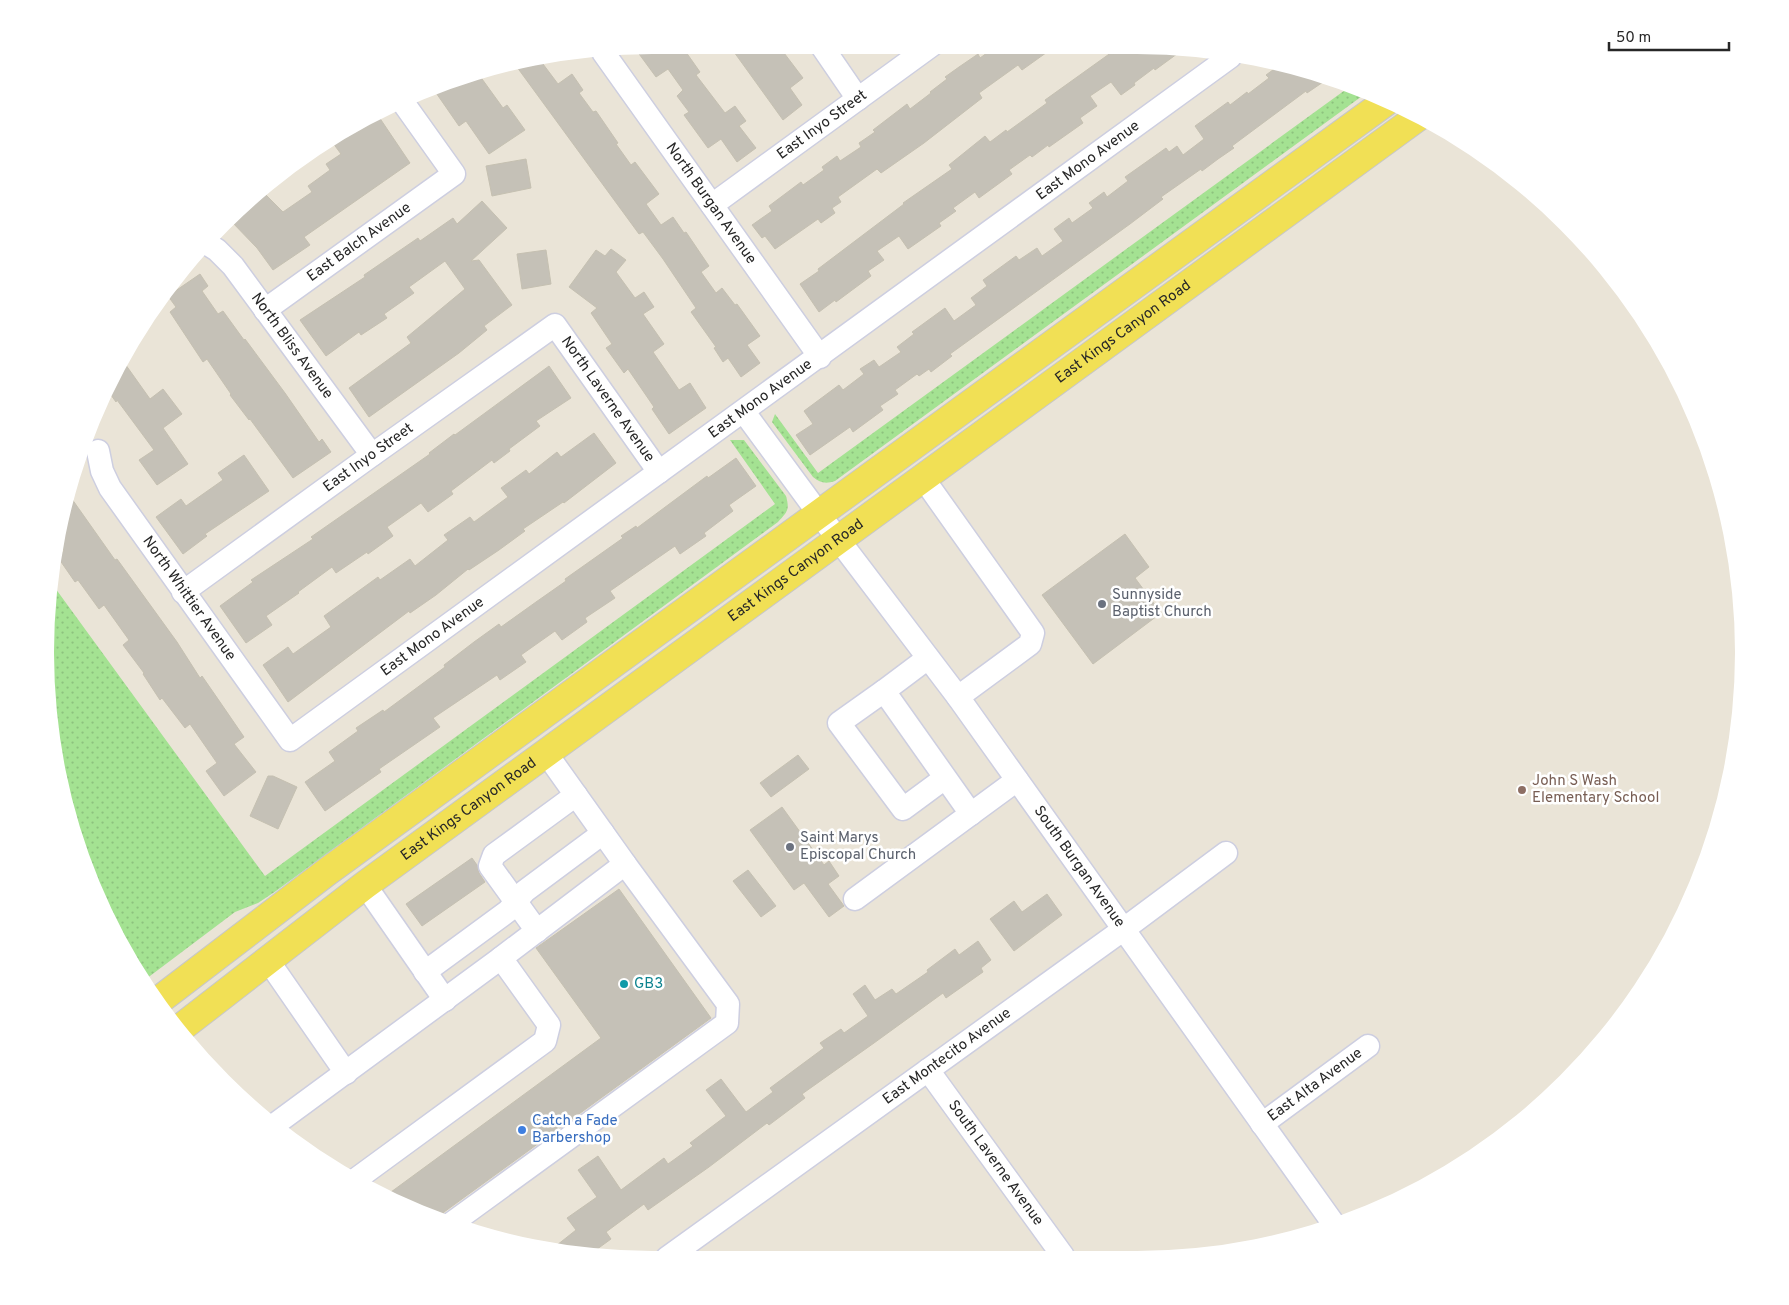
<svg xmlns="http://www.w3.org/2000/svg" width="1789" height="1305" viewBox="0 0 1789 1305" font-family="Overpass,sans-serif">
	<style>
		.grass { fill: url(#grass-dots) }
		.building { fill: #c5c1b7; stroke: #c5c0b1 }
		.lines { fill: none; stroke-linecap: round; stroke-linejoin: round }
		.minor-casing { stroke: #cdcee0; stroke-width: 25 }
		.major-casing { stroke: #c7c7c7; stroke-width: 30 }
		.minor { stroke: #fff; stroke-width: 22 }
		.major { stroke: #f1e055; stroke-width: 28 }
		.worship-dot { fill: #6b7280; stroke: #fff; stroke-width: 2 }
		.education-dot { fill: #8d6e63; stroke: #fff; stroke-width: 2 }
		.culture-dot { fill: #0f9aa8; stroke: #fff; stroke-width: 2 }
		.shop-dot { fill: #3f7fe0; stroke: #fff; stroke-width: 2 }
		.labels { text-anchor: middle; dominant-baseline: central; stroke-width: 5; stroke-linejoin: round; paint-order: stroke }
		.street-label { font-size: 15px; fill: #272727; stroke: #fff }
		.worship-label { font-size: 15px; fill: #5b616d; stroke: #fff; text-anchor: start }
		.education-label { font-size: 15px; fill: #785e54; stroke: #fff; text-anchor: start }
		.culture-label { font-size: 15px; fill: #0d838f; stroke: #fff; text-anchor: start }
		.shop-label { font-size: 15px; fill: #366cbe; stroke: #fff; text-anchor: start }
	</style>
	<defs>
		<pattern id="grass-dots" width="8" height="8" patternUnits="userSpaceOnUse" patternTransform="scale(1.25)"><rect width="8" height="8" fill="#a4e292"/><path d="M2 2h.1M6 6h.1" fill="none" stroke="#8dc27e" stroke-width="1.8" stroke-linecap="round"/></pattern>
	</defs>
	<rect width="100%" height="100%" fill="#eae4d7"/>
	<!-- grass -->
	<g class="grass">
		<path d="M1352 85 1369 91 835 481C826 484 820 483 813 477L772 422 775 414 818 473Z"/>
		<path d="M730 440H744L786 496C790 510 787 512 778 522L276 891 258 903 235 912 146 979 91 885 50 732V581L265 876 775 504Z"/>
	</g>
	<!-- building -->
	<g class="building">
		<polygon points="652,45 681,45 700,72 696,75 725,113 735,106 746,121 739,126 756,148 737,162 721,139 708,148 684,115 689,112 677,96 683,90 668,69 656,77 634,47"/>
		<polygon points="729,45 778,45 803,78 790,88 802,105 783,120"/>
		<polygon points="998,45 1004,54 1017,45 1057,45 1022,70 1018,65 979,93 982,98 924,143 881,173 877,169 838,197 841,202 832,208 835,213 821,223 818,219 775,249 765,236 762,238 752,225 772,211 769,206 801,182 803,185 824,170 822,167 837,156 840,161 861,147 859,143 875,132 873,130 907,104 910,109 931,93 930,92 947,79 945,77 959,67 978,54 980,58"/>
		<polygon points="1126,45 1181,51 1155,70 1154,68 1134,83 1135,85 1121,95 1111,82 1090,96 1097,106 1080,118 1083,123 1049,147 1048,145 1032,157 1030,155 1009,170 1012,174 979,198 975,192 953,208 956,211 939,223 941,226 908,249 899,236 877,251 884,260 868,271 871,276 836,302 835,300 819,312 800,284 819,271 818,269 904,204 903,203 952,169 949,165 985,136 990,142 1006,130 1007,132 1047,103 1045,100 1112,52 1113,54"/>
		<polygon points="540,60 558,84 572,74 583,90 579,93 593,112 596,111 618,143 616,144 631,165 635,162 659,194 646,204 661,225 673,217 684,233 686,232 709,266 701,272 716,293 722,288 735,305 737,304 760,336 747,345 760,363 741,377 728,358 723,362 714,348 716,347 691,312 696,308 663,259 643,232 639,234 514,63"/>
		<polygon points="1281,64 1293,66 1329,78 1307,93 1306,91 1232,146 1234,148 1218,159 1202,171 1201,169 1161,197 1163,199 1130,224 950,354 952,356 931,372 929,369 919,376 917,374 895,390 898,394 880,406 883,410 853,432 850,427 810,455 796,435 813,424 804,411 839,385 843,390 864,374 860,369 874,360 879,367 901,352 897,347 914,334 912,332 945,308 954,321 976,305 971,298 987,286 983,280 1016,256 1019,260 1037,248 1042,256 1063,241 1054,229 1069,218 1072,223 1093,208 1089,203 1104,192 1107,197 1128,181 1125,177 1166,148 1169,152 1177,146 1183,155 1204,139 1195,126 1228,102 1230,105 1247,92 1248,94 1269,78 1266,75"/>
		<polygon points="477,72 503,108 507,105 525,130 489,154 466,121 459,126 432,87"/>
		<polygon points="377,114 410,163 304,237 310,245 273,270 257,248 231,221 264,193 283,212 312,192 308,186 330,170 326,164 341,154 330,139"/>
		<polygon points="526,159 531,188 492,196 486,166"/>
		<polygon points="482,201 507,228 471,261 479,260 512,305 484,326 487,330 459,353 369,417 349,388 411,343 407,337 465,289 445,261 409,287 414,293 384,314 387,318 361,335 359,332 326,356 300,320 365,277 364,275 418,238 420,241 453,218 457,224"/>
		<polygon points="611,249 626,260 616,272 635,298 644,292 654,307 643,314 664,344 653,352 679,390 690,383 706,408 669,434 652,409 654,407 628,369 624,373 606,348 612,344 591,313 597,308 569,287 596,250 605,256"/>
		<polygon points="546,250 551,284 522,289 517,254"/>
		<polygon points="200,274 208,286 202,291 218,314 223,311 244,340 245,339 285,393 319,442 322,439 331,452 293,478 250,419 249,420 230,395 231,394 207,359 203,362 170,312 176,307 168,296"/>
		<polygon points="123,361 150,399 163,389 182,414 163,428 188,464 157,485 139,460 154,450 117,400 116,402 106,388"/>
		<polygon points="549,366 571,398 536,421 540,426 509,449 510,451 494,463 492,460 451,491 453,494 428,512 421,503 387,527 393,536 368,554 367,552 336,573 332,567 298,592 299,593 266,616 272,625 246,643 220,606 253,582 251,580 313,539 311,537 430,454 429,453 454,434 455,435"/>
		<polygon points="594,433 616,463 564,503 563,502 523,529 525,531 499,550 469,570 468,569 436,595 410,613 409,611 288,702 263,665 288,647 293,654 331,627 324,616 378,577 380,580 410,559 415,566 448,540 444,535 470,517 474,522 508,497 501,488 526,470 529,474 557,452 561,457"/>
		<polygon points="244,455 269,491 205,534 207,536 183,554 156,517 181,499 186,506 223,480 218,473"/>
		<polygon points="736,458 756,486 729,505 733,511 704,533 706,536 680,554 675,546 610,591 615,598 585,618 587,622 562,640 555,631 521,655 526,662 500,680 497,675 433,718 440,727 379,769 381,772 325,811 305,782 335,761 329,752 358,731 356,728 383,710 384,712 445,667 444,665 474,642 499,624 501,627 536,602 566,581 565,579 623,538 621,536 636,526 637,528 707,476 708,478"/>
		<polygon points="67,492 115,560 117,559 177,642 200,678 202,676 220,702 244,737 234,744 256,772 224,796 206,771 217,763 190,724 185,728 162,698 160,700 143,674 144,673 123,645 129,640 104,605 99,609 78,580 75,582 57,556 64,551 57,540"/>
		<polygon points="1125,534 1149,567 1135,578 1161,613 1093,664 1042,595"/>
		<polygon points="798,755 809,769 771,797 760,783"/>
		<polygon points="268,776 273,776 297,787 278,829 250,816"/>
		<polygon points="782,807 824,865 829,861 839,876 828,884 844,906 829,917 804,883 794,890 750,830"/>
		<polygon points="472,858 477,865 479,873 485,882 422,926 406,904"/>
		<polygon points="748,870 776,906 761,917 733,881"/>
		<polygon points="619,889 711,1018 444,1212 440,1218 399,1203 391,1192 601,1038 536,948"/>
		<polygon points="1047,894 1062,915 1014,951 990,919 1014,901 1022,912"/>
		<polygon points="978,941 991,960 981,968 983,972 946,998 943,993 874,1043 802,1094 805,1098 769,1125 767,1123 709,1167 648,1210 644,1204 606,1232 611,1239 589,1255 552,1249 576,1230 567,1218 597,1197 578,1170 598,1156 621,1190 664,1158 668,1164 693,1146 690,1143 726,1116 706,1090 721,1079 746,1112 773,1092 770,1088 824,1048 820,1043 841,1029 844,1033 868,1016 853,994 865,985 875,1000 892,989 896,994 928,972 927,970 955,949 959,955"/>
	</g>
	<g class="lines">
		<defs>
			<g id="minor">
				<polyline points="821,45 858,99"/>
				<path id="s1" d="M603 52 820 357"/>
				<path id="s2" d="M712 205 932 45"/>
				<path id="s3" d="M206 243 217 250 233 266 372 455"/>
				<path id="s4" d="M265 310 454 174 402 101"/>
				<path id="s5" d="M744 412 819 514 958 697 1333 1223"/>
				<path id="s6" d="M98 451 102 471 110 488 290 740C603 513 917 286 1230 57"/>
				<polyline points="923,478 1033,633 1030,644 958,697"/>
				<path id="s7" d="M183 592 372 455 555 325 659 472"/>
				<polyline points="884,691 928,658"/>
				<polyline points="945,778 903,809 839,723 884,691 971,814"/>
				<polyline points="365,885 445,1000"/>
				<polyline points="855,899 1017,780"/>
				<polyline points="537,931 490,866 494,855 576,795"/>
				<polyline points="267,959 346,1073"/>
				<polyline points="425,972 508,911 525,891 603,833"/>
				<path id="s8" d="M928 1070 1063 1256"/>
				<path id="s9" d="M1262 1124 1368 1046"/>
				<polyline points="274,1125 501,958"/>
				<polyline points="355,1180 545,1041 549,1025 501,958 625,864 546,753"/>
				<polyline points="452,1223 727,1023 728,1004 625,864"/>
				<path id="s10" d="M667 1258 1124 929 1226 853"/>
			</g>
			<g id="major">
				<polyline points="158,1001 328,871 1387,101"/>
				<path id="s11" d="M178 1030 365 885 1418 117"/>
			</g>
		</defs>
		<!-- minor casing -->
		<use href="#minor" class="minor-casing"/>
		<!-- major casing -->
		<use href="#major" class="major-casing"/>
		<!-- minor -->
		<use href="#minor" class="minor"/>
		<!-- major -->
		<use href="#major" class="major"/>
	</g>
	<!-- markers -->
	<g class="worship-dot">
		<circle cx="1102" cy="604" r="5"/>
		<circle cx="790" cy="847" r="5"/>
	</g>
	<circle class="education-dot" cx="1522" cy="790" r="5"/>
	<circle class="culture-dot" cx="624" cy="984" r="5"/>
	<circle class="shop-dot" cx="522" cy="1130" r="5"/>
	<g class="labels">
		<!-- street labels -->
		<g class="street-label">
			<text stroke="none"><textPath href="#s2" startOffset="136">East Inyo Street</textPath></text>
			<text stroke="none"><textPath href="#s6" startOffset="1335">East Mono Avenue</textPath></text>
			<text stroke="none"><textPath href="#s1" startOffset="186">North Burgan Avenue</textPath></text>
			<text stroke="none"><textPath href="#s4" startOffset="116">East Balch Avenue</textPath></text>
			<text stroke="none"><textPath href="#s11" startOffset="1175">East Kings Canyon Road</textPath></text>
			<text stroke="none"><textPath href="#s3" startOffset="135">North Bliss Avenue</textPath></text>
			<text stroke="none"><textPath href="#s7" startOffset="549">North Laverne Avenue</textPath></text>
			<text stroke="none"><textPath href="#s6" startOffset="930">East Mono Avenue</textPath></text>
			<text stroke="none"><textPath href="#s7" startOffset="229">East Inyo Street</textPath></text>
			<text stroke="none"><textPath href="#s11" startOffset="770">East Kings Canyon Road</textPath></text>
			<text stroke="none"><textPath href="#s6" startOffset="175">North Whittier Avenue</textPath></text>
			<text stroke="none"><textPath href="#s6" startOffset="525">East Mono Avenue</textPath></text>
			<text stroke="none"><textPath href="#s11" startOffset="365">East Kings Canyon Road</textPath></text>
			<text stroke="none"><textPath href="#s5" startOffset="565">South Burgan Avenue</textPath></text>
			<text stroke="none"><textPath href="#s10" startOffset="345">East Montecito Avenue</textPath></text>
			<text stroke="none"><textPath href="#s9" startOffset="66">East Alta Avenue</textPath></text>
			<text stroke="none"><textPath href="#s8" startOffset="115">South Laverne Avenue</textPath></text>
		</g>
		<!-- worship labels -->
		<g class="worship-label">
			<text x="1112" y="595">Sunnyside<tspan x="1112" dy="17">Baptist Church</tspan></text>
			<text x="800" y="838">Saint Marys<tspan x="800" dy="17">Episcopal Church</tspan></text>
		</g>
		<!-- education labels -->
		<g class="education-label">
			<text x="1532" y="781">John S Wash<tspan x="1532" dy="17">Elementary School</tspan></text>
		</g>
		<!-- culture labels -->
		<g class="culture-label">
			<text x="634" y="984">GB3</text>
		</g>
		<!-- shop labels -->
		<g class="shop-label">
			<text x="532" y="1121">Catch a Fade<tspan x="532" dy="17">Barbershop</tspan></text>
		</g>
	</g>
	<!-- crop -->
	<path d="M0 0H1789V1305H0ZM652 54H1137A598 598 0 0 1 1735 652V653A598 598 0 0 1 1137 1251H652A598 598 0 0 1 54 653V652A598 598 0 0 1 652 54Z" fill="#fff" fill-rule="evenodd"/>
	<!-- scale -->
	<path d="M1609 42v8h120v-8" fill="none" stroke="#272727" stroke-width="2.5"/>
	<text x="1616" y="42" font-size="15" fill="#272727" stroke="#ffffff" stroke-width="4" paint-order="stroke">50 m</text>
</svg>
